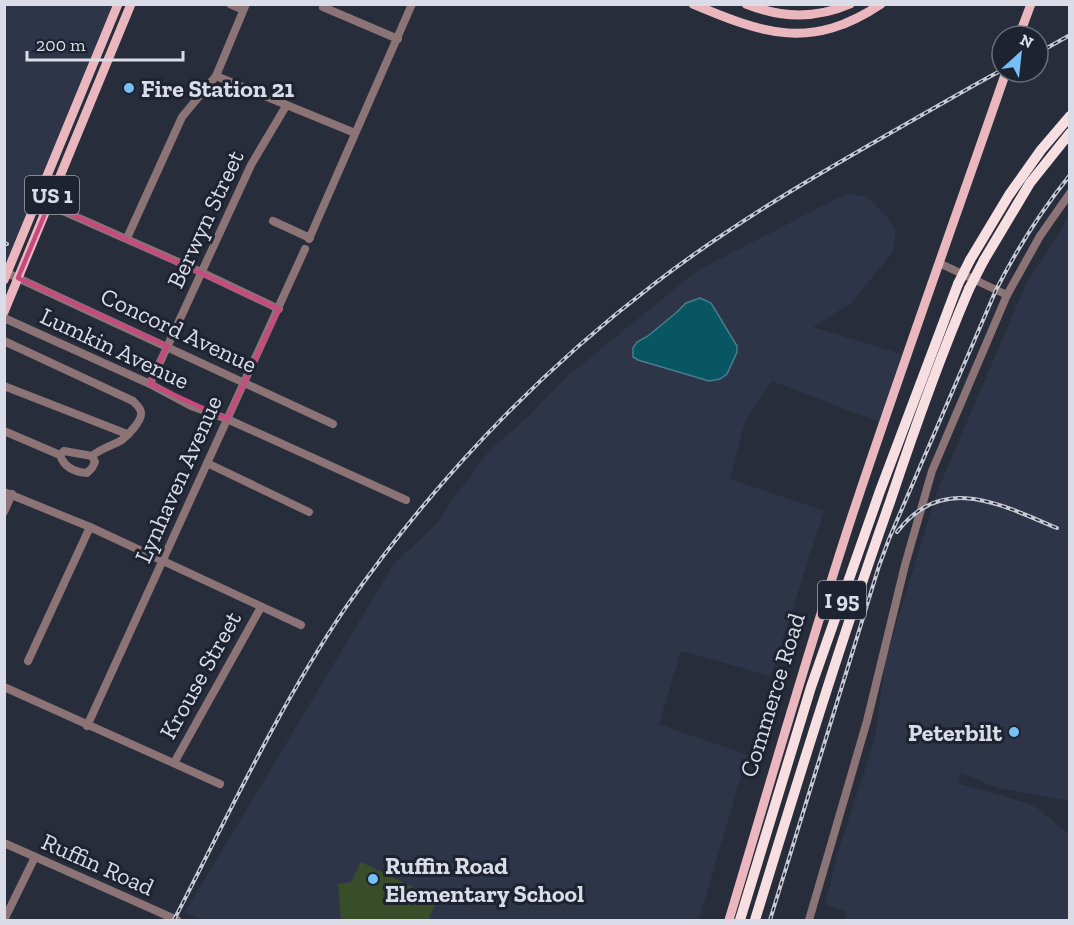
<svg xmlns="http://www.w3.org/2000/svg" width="1074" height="925" viewBox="0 0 1074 925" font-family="'Zilla Slab',serif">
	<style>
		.built { fill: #2e3549 }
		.green { fill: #384e28 }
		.water { fill: #095663; stroke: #487e8b; stroke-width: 1.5 }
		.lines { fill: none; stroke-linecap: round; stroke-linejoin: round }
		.minor { stroke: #8c7376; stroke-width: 8 }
		.major { stroke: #ebb7be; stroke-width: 9 }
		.highway { stroke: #f7dee1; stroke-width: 10 }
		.rail-casing { stroke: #c7cad5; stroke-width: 4 }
		.rail { stroke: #1e2331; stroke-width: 1.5; stroke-dasharray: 4.5; stroke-linecap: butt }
		.highway-bridge { stroke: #f7dee1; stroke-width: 10 }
		.marked { fill: none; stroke: #c8497e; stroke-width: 4.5; stroke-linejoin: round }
		.poi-dot { fill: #76c0f7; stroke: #1e2331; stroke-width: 2 }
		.labels { text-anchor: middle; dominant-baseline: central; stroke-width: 6; stroke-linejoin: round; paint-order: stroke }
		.shield { fill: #1e2331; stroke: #a2a5b0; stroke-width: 1.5 }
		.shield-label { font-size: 22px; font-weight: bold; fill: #dadde7 }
		.poi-label { font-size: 24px; font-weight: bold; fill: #dadde7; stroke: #1e2331; text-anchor: start }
		.street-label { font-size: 24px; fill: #dadde7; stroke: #1e2331 }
	</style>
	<rect width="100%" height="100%" fill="#282d3b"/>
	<!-- built -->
	<g class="built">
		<polygon points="5,5 112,5 5,268"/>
		<polygon points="846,194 865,196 886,215 896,230 893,252 851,303 813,327 901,354 889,397 879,422 772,381 745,421 730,479 824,511 771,676 681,651 659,724 747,755 699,920 202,920 185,912 393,565 441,519 448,506 489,451 529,416 564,379 698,270"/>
		<polygon points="1067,220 1070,221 1069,801 998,788 961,773 957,783 1027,803 1037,808 1069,834 1069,920 845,920 847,912 825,904 840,845 875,739 885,661 937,492 1026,284"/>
	</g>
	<!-- green -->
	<polygon class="green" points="361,862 438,899 428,920 341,920 338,884 351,882"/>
	<!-- water -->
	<polygon class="water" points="700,298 711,303 737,346 737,352 727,374 720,379 709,381 638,360 633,357 633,348 637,342 648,336 677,312 686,303"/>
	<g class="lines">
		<!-- minor -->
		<g class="minor">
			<polyline points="230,4 239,8 244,7"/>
			<polyline points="323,7 398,39"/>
			<polyline points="216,76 355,133"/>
			<polyline points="38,200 201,272 279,309"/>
			<polyline points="273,221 310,238"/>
			<polyline points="127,238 182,117 216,76 246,4"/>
			<polyline points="309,239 412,4"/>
			<polyline points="939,263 1007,295"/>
			<polyline points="7,273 333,424"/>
			<polyline points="4,318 150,384 191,406 227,419 406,500"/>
			<path d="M4 341 133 401C136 404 141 408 141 413 142 421 128 435 122 440 112 446 101 448 92 456"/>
			<polyline points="150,384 251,165 286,106"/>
			<polyline points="4,386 127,434"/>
			<polyline points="4,431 60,455"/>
			<path d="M64 451 92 456 95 462 92 468 87 473C74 472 64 467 60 455Z"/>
			<polyline points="207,463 309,512"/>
			<polyline points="4,492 90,527 301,625"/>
			<polyline points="4,512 12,494"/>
			<polyline points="28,661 90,527"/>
			<polyline points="4,687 220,784"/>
			<polyline points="87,726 305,249"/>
			<polyline points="174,763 261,607"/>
			<polyline points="4,843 177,920"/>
			<polyline points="4,920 35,857"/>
			<polyline points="809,920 867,721 905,565 932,471 1007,295 1040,236 1070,193"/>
		</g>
		<!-- major -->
		<g class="major">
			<path d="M693 4C764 34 811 51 881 4"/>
			<path d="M746 4C781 18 816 19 850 4"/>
			<polyline points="1019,36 1031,4"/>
			<polyline points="4,280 118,4"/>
			<polyline points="4,312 131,4"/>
			<path d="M729 920C769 787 807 654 850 522 900 371 954 222 1006 72"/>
		</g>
		<!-- highway -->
		<g class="highway">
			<polyline points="970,260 1009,195 1041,150 1070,116"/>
			<polyline points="984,260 1030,183 1070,133"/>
			<polyline points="740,920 811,687 880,491 958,284"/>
			<path d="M755 920C798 780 841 640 890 502 914 430 939 359 969 289"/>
		</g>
		<defs>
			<g id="rail">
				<polyline points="1038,53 1070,35"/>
				<polyline points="4,243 7,244"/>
				<path d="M897 532C943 472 1001 505 1057 528"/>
				<path d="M174 920C228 816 278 708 344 610 430 486 534 376 654 284 733 223 820 173 906 124 938 106 970 87 1002 70"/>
				<path d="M770 920 879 566 889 539 996 290C1017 249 1041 211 1070 175"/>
			</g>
		</defs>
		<!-- rail casing -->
		<use href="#rail" class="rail-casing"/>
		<!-- rail -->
		<use href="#rail" class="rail"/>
		<!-- highway-bridge -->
		<g class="highway-bridge">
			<polyline points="958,284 970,260"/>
			<polyline points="969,289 984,260"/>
		</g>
	</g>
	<!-- marked area -->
	<path class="marked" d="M49 204 279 309 227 419 150 384 167 346 18 278Z"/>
	<!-- markers -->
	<g class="poi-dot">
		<circle cx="129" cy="88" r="6"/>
		<circle cx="1014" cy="732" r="6"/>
		<circle cx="373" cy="879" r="6"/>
	</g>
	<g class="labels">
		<!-- shield labels -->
		<g class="shield">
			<rect x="25" y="176" width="54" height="38" rx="4.5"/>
			<rect x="818" y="581" width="48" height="38" rx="4.5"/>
		</g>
		<g class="shield-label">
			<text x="52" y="195">US 1</text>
			<text x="842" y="600">I 95</text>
		</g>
		<!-- poi labels -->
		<g class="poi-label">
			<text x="141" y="88">Fire Station 21</text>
			<text x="1002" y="732" text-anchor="end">Peterbilt</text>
			<text x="385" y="865">Ruffin Road<tspan x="385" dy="28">Elementary School</tspan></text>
		</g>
		<!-- street labels -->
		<g class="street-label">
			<text transform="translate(205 219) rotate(-65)">Berwyn Street</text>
			<text transform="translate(179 330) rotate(25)">Concord Avenue</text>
			<text transform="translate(115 348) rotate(25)">Lumkin Avenue</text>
			<text transform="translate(178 479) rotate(-66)">Lynhaven Avenue</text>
			<text transform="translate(200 675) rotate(-61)">Krouse Street</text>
			<text transform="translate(772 695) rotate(-73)">Commerce Road</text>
			<text transform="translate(98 864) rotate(24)">Ruffin Road</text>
		</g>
	</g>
	<!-- border -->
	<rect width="1074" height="925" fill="none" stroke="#dadde7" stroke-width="12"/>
	<!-- north arrow -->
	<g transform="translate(1020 54) rotate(27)"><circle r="28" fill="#1e2331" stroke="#696d7a" stroke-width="1.5"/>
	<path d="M0-4.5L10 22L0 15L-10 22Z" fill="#76c0f7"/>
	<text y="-9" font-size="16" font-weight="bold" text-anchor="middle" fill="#dadde7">N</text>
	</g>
	<!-- scale -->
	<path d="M27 51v9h156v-9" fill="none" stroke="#dadde7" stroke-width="3"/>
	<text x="36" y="51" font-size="18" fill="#dadde7" stroke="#1e2331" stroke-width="4.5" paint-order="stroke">200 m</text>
</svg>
